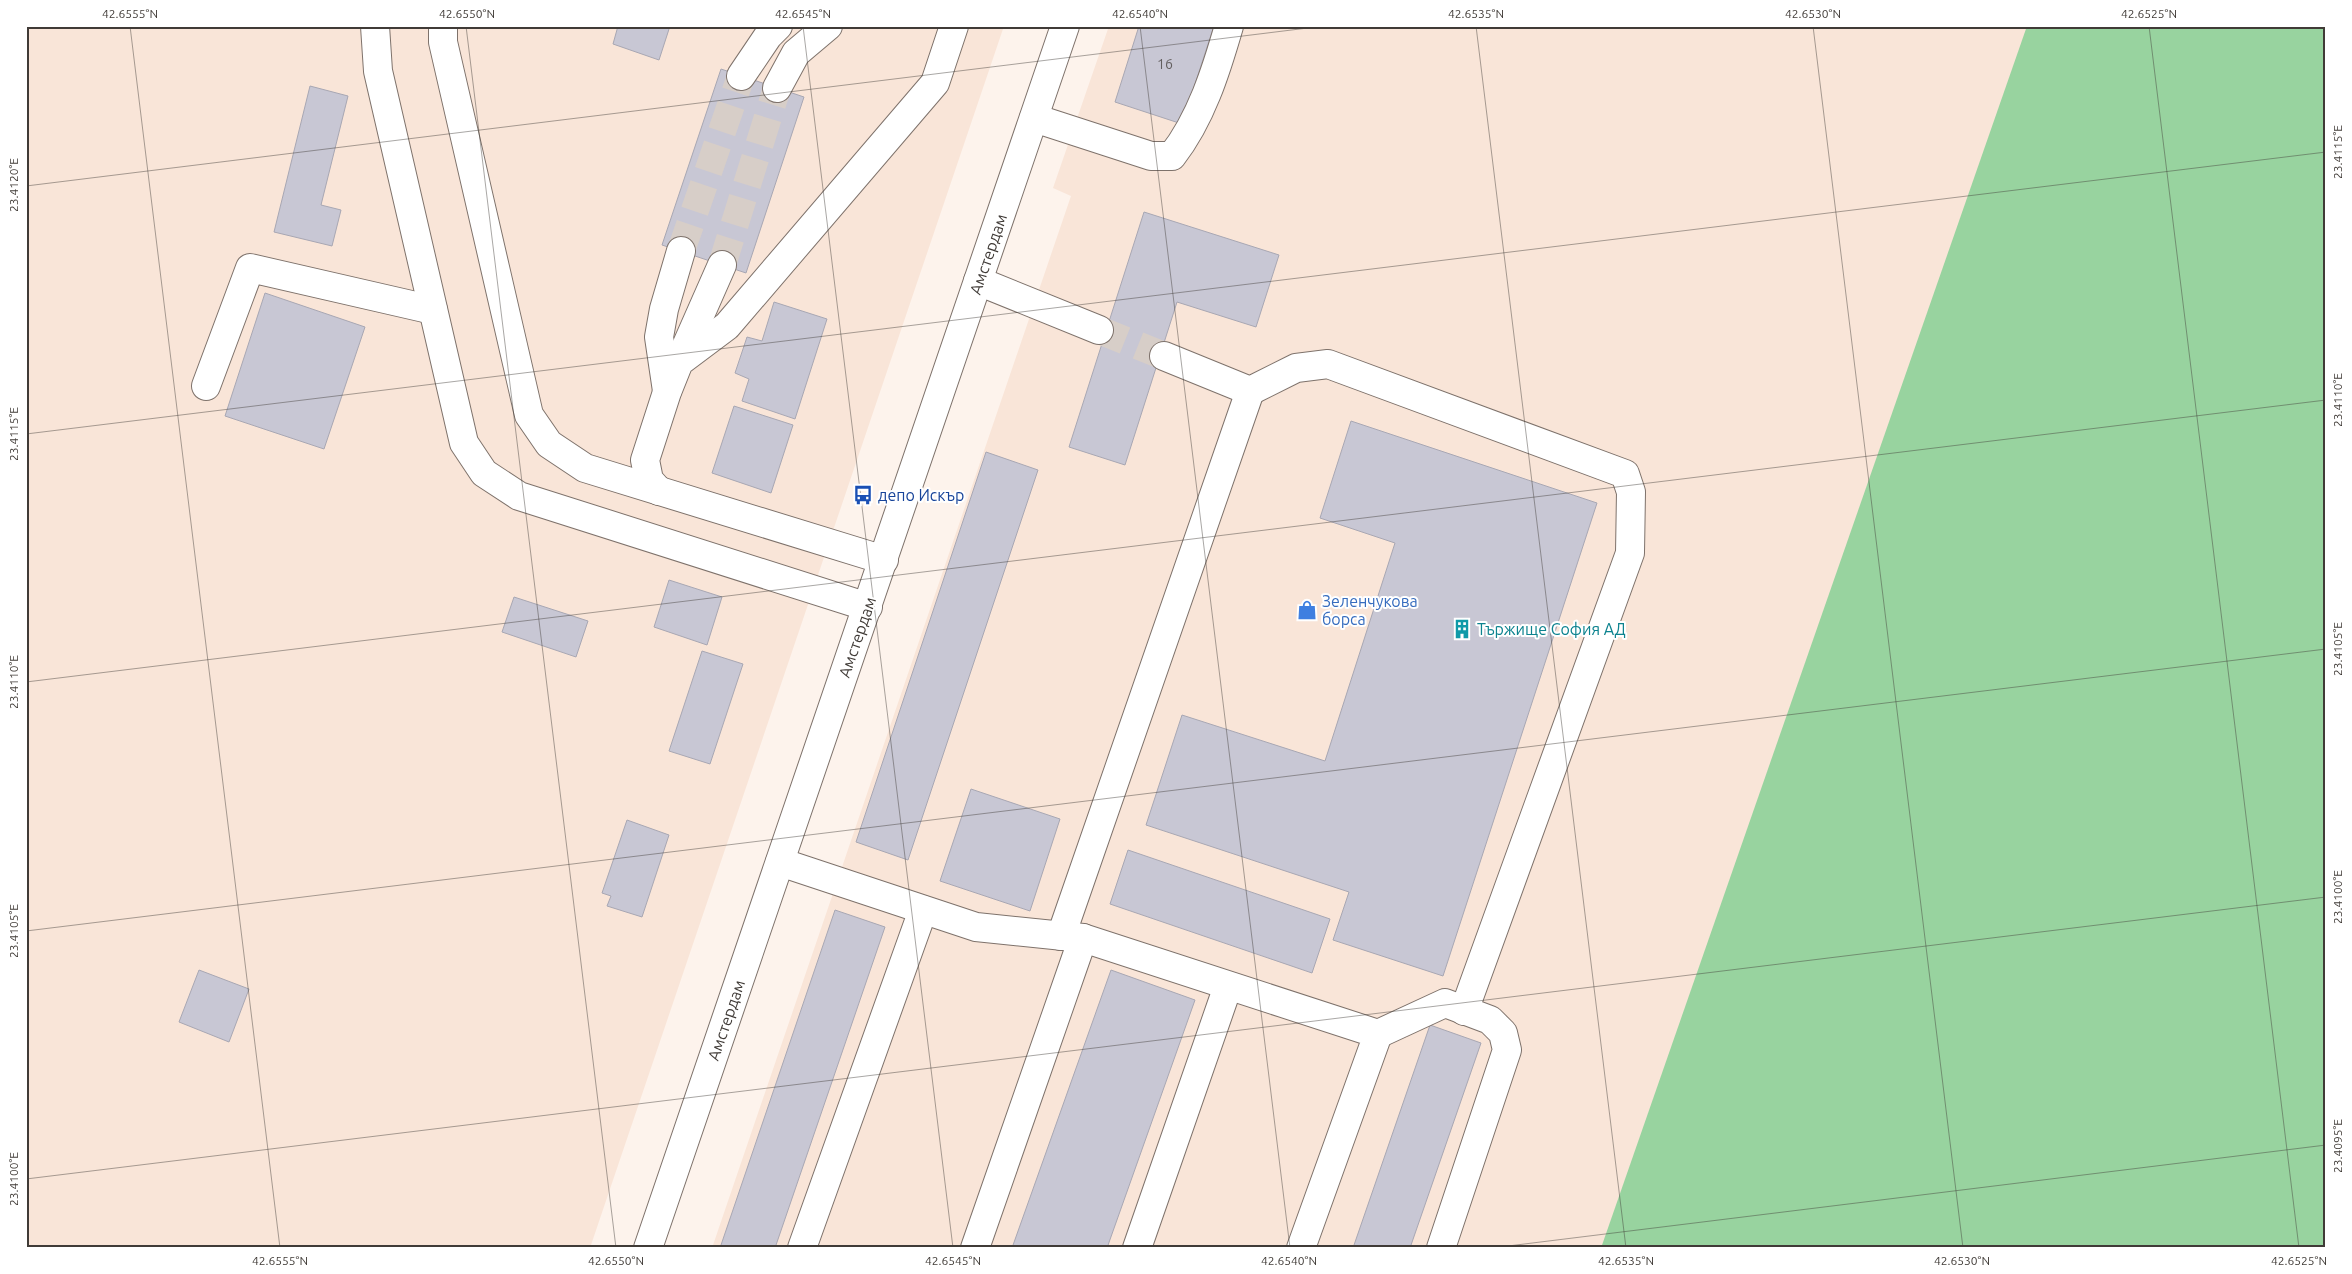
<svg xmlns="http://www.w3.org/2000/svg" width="2352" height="1274" viewBox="0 0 2352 1274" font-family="Ubuntu,sans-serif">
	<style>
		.built { fill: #f9e5d8 }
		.green { fill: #98d39f }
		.building { fill: #c8c7d4; stroke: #a8a7b3 }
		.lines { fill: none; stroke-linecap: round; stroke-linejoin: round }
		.minor-tunnel { stroke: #d7cec8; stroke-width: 28; stroke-dasharray: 28 14; stroke-linecap: butt }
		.minor-casing { stroke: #7e726b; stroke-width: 30 }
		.minor { stroke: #fff; stroke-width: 28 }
		.ticks { fill: none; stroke: #403b37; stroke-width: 1; stroke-opacity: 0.45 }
		.labels { text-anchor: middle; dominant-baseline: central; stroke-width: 4; stroke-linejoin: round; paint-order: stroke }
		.number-label { font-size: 14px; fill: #625e5e }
		.street-label { font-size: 16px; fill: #403b37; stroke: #fff }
		.transit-label { font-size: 16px; fill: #164399; stroke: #fff; text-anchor: start }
		.shop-label { font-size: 16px; fill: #366cbe; stroke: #fff; text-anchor: start }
		.culture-label { font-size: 16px; fill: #0d838f; stroke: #fff; text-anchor: start }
		.neatline { fill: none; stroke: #403b37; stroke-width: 2 }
		.ticks-label { font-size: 12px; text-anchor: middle; fill: #403b37 }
	</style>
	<rect width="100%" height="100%" fill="#fdf3ec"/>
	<!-- built -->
	<g class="built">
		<polygon points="26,26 1004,26 590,1248 26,1248"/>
		<polygon points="1109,26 2326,26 2326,1248 712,1248 1071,196 1053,188"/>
	</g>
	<!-- green -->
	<polygon class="green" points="2027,26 2326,26 2326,1248 1601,1248"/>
	<!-- building -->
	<g class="building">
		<polygon points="618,26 670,26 659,60 613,44"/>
		<polygon points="1139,26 1214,26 1182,124 1115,102"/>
		<polygon points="721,69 804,97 746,273 662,245"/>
		<polygon points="310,86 348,96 321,205 341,210 332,246 274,232"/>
		<polygon points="1144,212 1279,255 1256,327 1177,302 1125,465 1069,447"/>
		<polygon points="265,293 365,327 324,449 225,416"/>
		<polygon points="774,302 827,319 795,419 742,401 749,379 735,373 747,337 762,341"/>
		<polygon points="734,406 793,425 771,493 712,473"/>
		<polygon points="1351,421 1597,503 1443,976 1333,940 1349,892 1146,825 1182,715 1325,761 1395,543 1320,518"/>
		<polygon points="986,452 1038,470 908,860 856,842"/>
		<polygon points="669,580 722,597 707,645 654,627"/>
		<polygon points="514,597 588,621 576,657 502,632"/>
		<polygon points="702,651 743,664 710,764 669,751"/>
		<polygon points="971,789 1060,819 1030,911 940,881"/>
		<polygon points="627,820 669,835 642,917 607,906 611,896 602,893"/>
		<polygon points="1128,850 1330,919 1312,973 1110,904"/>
		<polygon points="835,910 885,927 775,1248 720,1248"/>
		<polygon points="199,970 249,989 229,1042 179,1022"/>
		<polygon points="1111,970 1195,1000 1107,1248 1012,1248"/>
		<polygon points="1430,1025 1481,1043 1410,1248 1353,1248"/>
	</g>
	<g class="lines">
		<!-- minor-tunnel -->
		<g class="minor-tunnel">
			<polyline points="681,251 741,76"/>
			<polyline points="722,265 777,88"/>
			<polyline points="1099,330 1164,356"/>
		</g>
		<defs>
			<g id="minor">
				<polyline points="375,26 378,71 464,443 484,473 519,496 868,607"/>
				<polyline points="443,26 443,42 529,415 549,444 585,468 884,560"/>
				<polyline points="741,76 768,36 778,26"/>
				<polyline points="777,88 796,53 828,26"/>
				<path d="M1034 118 1151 156H1172C1201 119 1216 71 1229 26"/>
				<polyline points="978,281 1099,330"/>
				<polyline points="1164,356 1250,391 1296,368 1328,364 1625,474 1631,492 1630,553 1464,1011"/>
				<polyline points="681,358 722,265"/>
				<polyline points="206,386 250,268 433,310"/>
				<polyline points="667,391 659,337 664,309 681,251"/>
				<polyline points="659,491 649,480 645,460 667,392 679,362 727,326 935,83 954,26"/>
				<polyline points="780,862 976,927 1083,938 1378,1034 1301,1248"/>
				<polyline points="1061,936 1250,391"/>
				<polyline points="1378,1034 1445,1003 1490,1020 1503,1033 1507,1050 1441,1248"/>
				<polyline points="648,1248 1065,26"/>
				<polyline points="802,1248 923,910"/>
				<polyline points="975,1248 1083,938"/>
				<polyline points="1137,1248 1228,986"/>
			</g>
		</defs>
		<!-- minor casing -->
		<use href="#minor" class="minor-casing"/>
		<!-- minor -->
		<use href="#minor" class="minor"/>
	</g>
	<!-- ticks -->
	<path class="ticks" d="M130 26 280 1248M466 26 616 1248M803 26 953 1248M1140 26 1290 1248M1476 26 1626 1248M1813 26 1963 1248M2149 26 2299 1248M26 186 1324 26M26 434 2326 152M26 682 2326 400M26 931 2326 649M26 1179 2326 897M1492 1248 2326 1145"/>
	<!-- icons -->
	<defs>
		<symbol id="bus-bare" viewBox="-9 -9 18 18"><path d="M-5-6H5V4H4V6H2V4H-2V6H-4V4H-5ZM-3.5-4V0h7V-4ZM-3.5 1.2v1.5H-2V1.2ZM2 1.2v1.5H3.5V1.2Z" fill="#1a4fb4" stroke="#fff" stroke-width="2.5" paint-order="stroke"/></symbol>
		<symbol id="shop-bare" viewBox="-9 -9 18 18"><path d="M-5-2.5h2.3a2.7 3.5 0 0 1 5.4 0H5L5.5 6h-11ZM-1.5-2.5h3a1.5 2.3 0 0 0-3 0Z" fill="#3f7fe0" stroke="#fff" stroke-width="2.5" paint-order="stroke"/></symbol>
		<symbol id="building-bare" viewBox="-9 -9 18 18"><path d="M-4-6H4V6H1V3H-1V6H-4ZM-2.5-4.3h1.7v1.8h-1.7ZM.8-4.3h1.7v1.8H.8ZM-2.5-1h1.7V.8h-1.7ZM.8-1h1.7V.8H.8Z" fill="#0f9aa8" stroke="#fff" stroke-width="2.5" paint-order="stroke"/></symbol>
	</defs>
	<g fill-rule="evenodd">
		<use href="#bus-bare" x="849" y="481" width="28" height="28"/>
		<use href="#shop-bare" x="1293" y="596" width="28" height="28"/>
		<use href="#building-bare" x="1448" y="615" width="28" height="28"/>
	</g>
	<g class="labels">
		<!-- number labels -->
		<g class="number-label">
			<text x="1165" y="64">16</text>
		</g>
		<!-- street labels -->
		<g class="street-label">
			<text transform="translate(988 254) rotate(-71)">Амстердам</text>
			<text transform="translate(857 637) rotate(-71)">Амстердам</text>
			<text transform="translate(726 1020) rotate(-71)">Амстердам</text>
		</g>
		<!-- transit labels -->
		<g class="transit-label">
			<text x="878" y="495">депо Искър</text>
		</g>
		<!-- shop labels -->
		<g class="shop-label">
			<text x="1322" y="601">Зеленчукова<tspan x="1322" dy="18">борса</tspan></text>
		</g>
		<!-- culture labels -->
		<g class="culture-label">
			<text x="1477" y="629">Тържище София АД</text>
		</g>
	</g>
	<!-- border -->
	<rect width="2352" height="1274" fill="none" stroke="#ffffff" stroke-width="55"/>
	<rect x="28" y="28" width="2296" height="1218" class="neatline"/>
	<g class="ticks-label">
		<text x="130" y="18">42.6555°N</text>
		<text x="467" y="18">42.6550°N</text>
		<text x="803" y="18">42.6545°N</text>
		<text x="1140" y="18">42.6540°N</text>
		<text x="1476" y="18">42.6535°N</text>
		<text x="1813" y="18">42.6530°N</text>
		<text x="2149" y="18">42.6525°N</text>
		<text transform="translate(2338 152) rotate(-90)" y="4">23.4115°E</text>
		<text transform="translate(14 185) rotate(-90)" y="4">23.4120°E</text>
		<text transform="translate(2338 400) rotate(-90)" y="4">23.4110°E</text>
		<text transform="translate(14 434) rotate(-90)" y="4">23.4115°E</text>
		<text transform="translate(2338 649) rotate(-90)" y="4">23.4105°E</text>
		<text transform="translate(14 682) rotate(-90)" y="4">23.4110°E</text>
		<text transform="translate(2338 897) rotate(-90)" y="4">23.4100°E</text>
		<text transform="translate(14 931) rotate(-90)" y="4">23.4105°E</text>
		<text transform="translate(2338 1146) rotate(-90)" y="4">23.4095°E</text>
		<text transform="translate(14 1179) rotate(-90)" y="4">23.4100°E</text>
		<text x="280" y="1265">42.6555°N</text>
		<text x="616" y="1265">42.6550°N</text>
		<text x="953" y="1265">42.6545°N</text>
		<text x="1289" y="1265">42.6540°N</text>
		<text x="1626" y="1265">42.6535°N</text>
		<text x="1962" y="1265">42.6530°N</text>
		<text x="2299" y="1265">42.6525°N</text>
	</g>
</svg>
